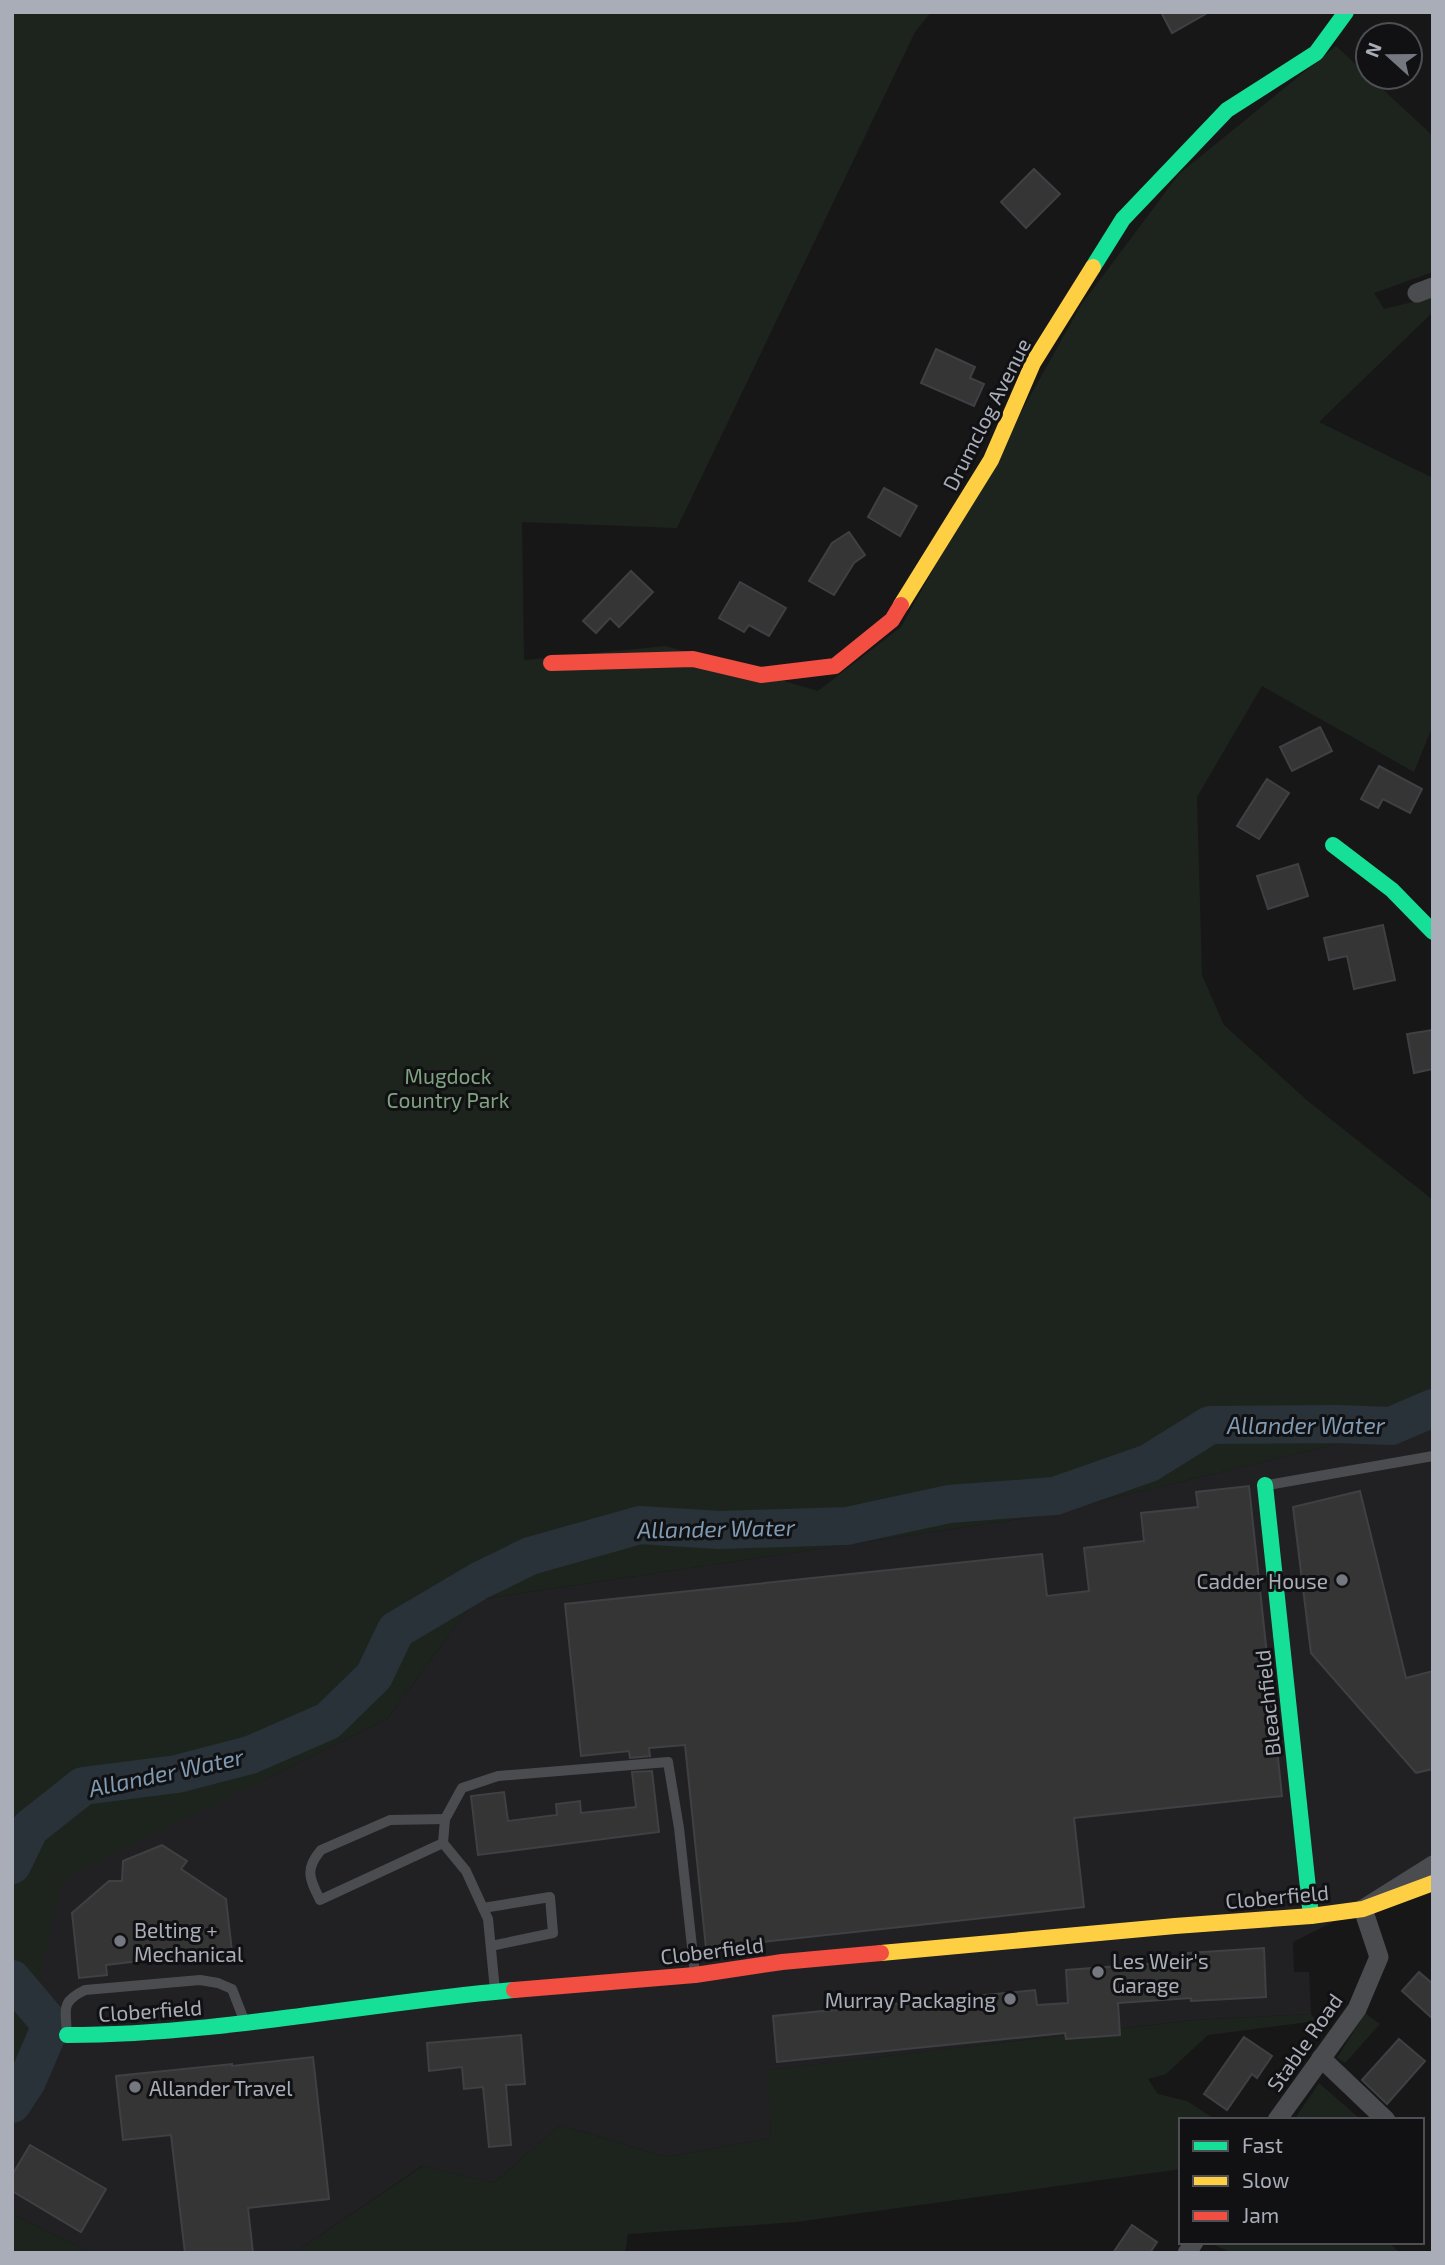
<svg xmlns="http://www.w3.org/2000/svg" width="1445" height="2265" viewBox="0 0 1445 2265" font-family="'Exo 2',sans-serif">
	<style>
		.built { fill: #212123 }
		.green { fill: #1d241e }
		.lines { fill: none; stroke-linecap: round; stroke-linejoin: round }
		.river { stroke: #2a3239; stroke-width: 38 }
		.building { fill: #353536; stroke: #3f4043; stroke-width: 2 }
		.lane { stroke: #4b4c50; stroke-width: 10 }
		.street { stroke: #4b4c50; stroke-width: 19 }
		.fast { stroke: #16e098; stroke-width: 16 }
		.slow { stroke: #ffcf43; stroke-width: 16 }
		.jam { stroke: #f24e42; stroke-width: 16 }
		.poi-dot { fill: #757880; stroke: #111113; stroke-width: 2.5 }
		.labels { text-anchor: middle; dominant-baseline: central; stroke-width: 6; stroke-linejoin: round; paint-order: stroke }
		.street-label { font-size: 21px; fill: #a8adb8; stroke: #111113 }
		.park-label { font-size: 21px; fill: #7fa381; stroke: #111113 }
		.poi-label { font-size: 21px; fill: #a8adb8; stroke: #111113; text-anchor: start }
		.water-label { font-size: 23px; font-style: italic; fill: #7f9bb3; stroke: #111113 }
	</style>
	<rect width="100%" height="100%" fill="#171717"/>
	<!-- built -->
	<polygon class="built" points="1433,1421 1433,1872 1293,1942 1294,1972 1309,1972 1311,2014 1194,2020 769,2070 771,2138 666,2157 560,2125 494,2183 422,2166 294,2253 92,2253 12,2214 12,2090 62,1879 387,1719 475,1600 1033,1517"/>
	<!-- green -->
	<g class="green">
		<polygon points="12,12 931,12 915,32 677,528 522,522 524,660 666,646 818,691 901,627 1081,305 1179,174 1336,46 1433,136 1433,272 1374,293 1384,309 1433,297 1433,312 1319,422 1433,478 1433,725 1414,772 1262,686 1197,797 1202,975 1224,1025 1309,1102 1433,1200 1433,1421 1033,1517 475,1600 387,1719 63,1879 12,2090"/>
		<polygon points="1365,2013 1380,2024 1345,2063 1337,2058"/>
		<polygon points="1311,2014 1316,2021 1208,2035 1166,2074 1148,2079 1158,2094 1187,2101 1216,2120 1181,2120 1181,2169 796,2222 628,2234 625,2253 294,2253 423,2166 494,2183 560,2125 666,2157 771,2138 768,2070 1194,2020"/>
		<polygon points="1319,2083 1361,2120 1294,2120"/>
		<polygon points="12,2214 92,2253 12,2253"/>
		<polygon points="1208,2242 1388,2242 1400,2253 1232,2253"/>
	</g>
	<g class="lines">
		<!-- river -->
		<g class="river">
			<polyline points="12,1865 30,1828 83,1786 177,1774 250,1755 328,1721 374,1676 396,1630 479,1581 530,1556 640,1525 719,1530 847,1526 949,1504 1055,1496 1149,1463 1210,1425 1337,1424 1391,1426 1433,1408"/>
			<polyline points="12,1979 51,2025 27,2081 12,2104"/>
		</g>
	</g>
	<!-- building -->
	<g class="building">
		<polygon points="1161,12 1209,12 1172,33"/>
		<polygon points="1034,169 1060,194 1026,228 1001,202"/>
		<polygon points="936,349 975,367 970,378 984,384 974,406 921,383"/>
		<polygon points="884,488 917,506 900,536 868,517"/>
		<polygon points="849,532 865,555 854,563 834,595 809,581 832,543"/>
		<polygon points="631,571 653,592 619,627 610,618 596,633 583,621"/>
		<polygon points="740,582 786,608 769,636 749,625 744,632 719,618"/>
		<polygon points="1320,727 1332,751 1292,771 1280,747"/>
		<polygon points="1379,766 1422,789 1410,813 1383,799 1378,808 1361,799"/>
		<polygon points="1267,779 1289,793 1259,839 1237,826"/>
		<polygon points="1298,864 1308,896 1268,909 1257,876"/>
		<polygon points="1383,925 1395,980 1354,989 1347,956 1329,960 1324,938"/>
		<polygon points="1433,1030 1433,1069 1414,1073 1407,1034"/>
		<polygon points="1249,1486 1282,1796 1074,1818 1084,1907 706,1948 685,1745 649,1748 650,1756 630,1758 629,1751 581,1756 565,1604 1042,1554 1047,1596 1089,1591 1084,1548 1144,1541 1141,1513 1198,1507 1196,1492"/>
		<polygon points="1360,1491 1406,1678 1433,1671 1433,1769 1416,1773 1311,1653 1293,1507"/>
		<polygon points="652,1771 659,1832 478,1855 471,1796 504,1792 508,1821 557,1815 556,1804 580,1801 581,1813 636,1807 632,1772"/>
		<polygon points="162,1845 187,1861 181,1869 226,1899 233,1960 200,1963 199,1954 106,1965 107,1975 79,1978 72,1913 109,1881 122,1881 123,1861"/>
		<polygon points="1264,1948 1266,1997 1191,2001 1191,1998 1118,2003 1120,2035 1066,2039 1065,2033 777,2062 773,2016 1035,1990 1037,2005 1068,2003 1066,1970 1189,1961 1188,1953"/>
		<polygon points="1419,1972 1433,1984 1433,2019 1402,1991"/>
		<polygon points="521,2035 525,2084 506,2085 511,2145 489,2147 483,2087 464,2089 462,2067 429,2071 427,2043"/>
		<polygon points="1244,2037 1272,2056 1257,2078 1252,2074 1227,2110 1204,2094"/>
		<polygon points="1399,2039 1425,2061 1387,2104 1362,2080"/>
		<polygon points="313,2057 329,2199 248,2208 253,2253 185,2253 171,2135 123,2140 116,2076 232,2064 232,2066"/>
		<polygon points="30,2145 106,2189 81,2232 12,2191 12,2175"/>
		<polygon points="1132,2225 1157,2242 1150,2253 1113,2253"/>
	</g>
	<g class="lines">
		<!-- lane -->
		<g class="lane">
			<polyline points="1268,1485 1433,1456"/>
			<path d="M443 1843 320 1900C310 1879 304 1870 321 1850L390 1820 445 1819"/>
			<polyline points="483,1908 550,1897 553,1933 491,1946"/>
			<polyline points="495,1990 488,1919 466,1871 443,1843 445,1819 462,1788 498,1776 668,1762 679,1828 695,1974"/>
			<path d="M67 2035C66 2009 60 2002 85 1990L200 1980 218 1983 232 1989 244 2020"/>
		</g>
		<!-- street -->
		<g class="street">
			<polyline points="1417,293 1433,287"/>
			<polyline points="1321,2058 1386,2120"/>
			<polyline points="1277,2120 1357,2009 1379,1957 1363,1909 1433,1865"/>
			<polyline points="1187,2253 1194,2242"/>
		</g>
		<!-- fast -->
		<g class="fast">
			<polyline points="1093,267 1123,219 1227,110 1316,53 1346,12"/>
			<polyline points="1333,845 1392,890 1433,932"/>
			<polyline points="1265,1485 1311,1916"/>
			<path d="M67 2035C217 2035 365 2003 514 1990"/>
		</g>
		<!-- slow -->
		<g class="slow">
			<polyline points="901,605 991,460 1033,363 1093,267"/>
			<polyline points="881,1953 1175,1926 1311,1916 1363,1909 1433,1883"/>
		</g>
		<!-- jam -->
		<g class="jam">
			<polyline points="551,663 693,659 761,675 835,666 892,620 901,605"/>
			<polyline points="514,1990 695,1975 782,1962 881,1953"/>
		</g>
	</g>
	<!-- markers -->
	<g class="poi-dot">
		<circle cx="1342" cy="1580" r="7"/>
		<circle cx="120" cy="1941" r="7"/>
		<circle cx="1098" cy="1972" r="7"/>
		<circle cx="1010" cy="1999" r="7"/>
		<circle cx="135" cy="2087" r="7"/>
	</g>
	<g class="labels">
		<!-- street labels -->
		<g class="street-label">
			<text transform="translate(986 414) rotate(-63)">Drumclog Avenue</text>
			<text transform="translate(1267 1703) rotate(-96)">Bleachfield</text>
			<text transform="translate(1277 1896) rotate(-5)">Cloberfield</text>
			<text transform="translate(712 1950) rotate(-7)">Cloberfield</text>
			<text transform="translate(150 2010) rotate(-4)">Cloberfield</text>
			<text transform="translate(1304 2042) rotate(-55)">Stable Road</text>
		</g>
		<!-- park labels -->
		<g class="park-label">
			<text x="448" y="1075">Mugdock<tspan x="448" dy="24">Country Park</tspan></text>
		</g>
		<!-- poi labels -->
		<g class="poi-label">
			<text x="1328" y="1580" text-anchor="end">Cadder House</text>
			<text x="134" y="1929">Belting +<tspan x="134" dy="24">Mechanical</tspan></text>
			<text x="1112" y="1960">Les Weir's<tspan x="1112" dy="24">Garage</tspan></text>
			<text x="996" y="1999" text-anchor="end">Murray Packaging</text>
			<text x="149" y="2087">Allander Travel</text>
		</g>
		<!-- water labels -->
		<g class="water-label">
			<text x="1306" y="1425">Allander Water</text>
			<text transform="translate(716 1528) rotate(-1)">Allander Water</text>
			<text transform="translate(166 1772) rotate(-12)">Allander Water</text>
		</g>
	</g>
	<!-- border -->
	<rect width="1445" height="2265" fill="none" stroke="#a8adb8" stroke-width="28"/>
	<!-- legend -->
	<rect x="1179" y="2118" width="245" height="126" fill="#111113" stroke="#4d4f55" stroke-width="2"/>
	<rect x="1193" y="2141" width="35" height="10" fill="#16e098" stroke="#4d4f55" stroke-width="2"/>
	<text x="1242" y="2153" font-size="21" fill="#a8adb8">Fast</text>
	<rect x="1193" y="2176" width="35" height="10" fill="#ffcf43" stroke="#4d4f55" stroke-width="2"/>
	<text x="1242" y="2188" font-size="21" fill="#a8adb8">Slow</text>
	<rect x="1193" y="2211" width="35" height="10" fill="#f24e42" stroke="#4d4f55" stroke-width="2"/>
	<text x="1242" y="2223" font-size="21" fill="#a8adb8">Jam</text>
	<!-- north arrow -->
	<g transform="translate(1389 56) rotate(291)"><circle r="33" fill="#111113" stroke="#4d4f55" stroke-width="2"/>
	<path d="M0-5L12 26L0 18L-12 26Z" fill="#757880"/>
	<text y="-10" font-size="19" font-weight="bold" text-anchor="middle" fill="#a8adb8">N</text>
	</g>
</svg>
